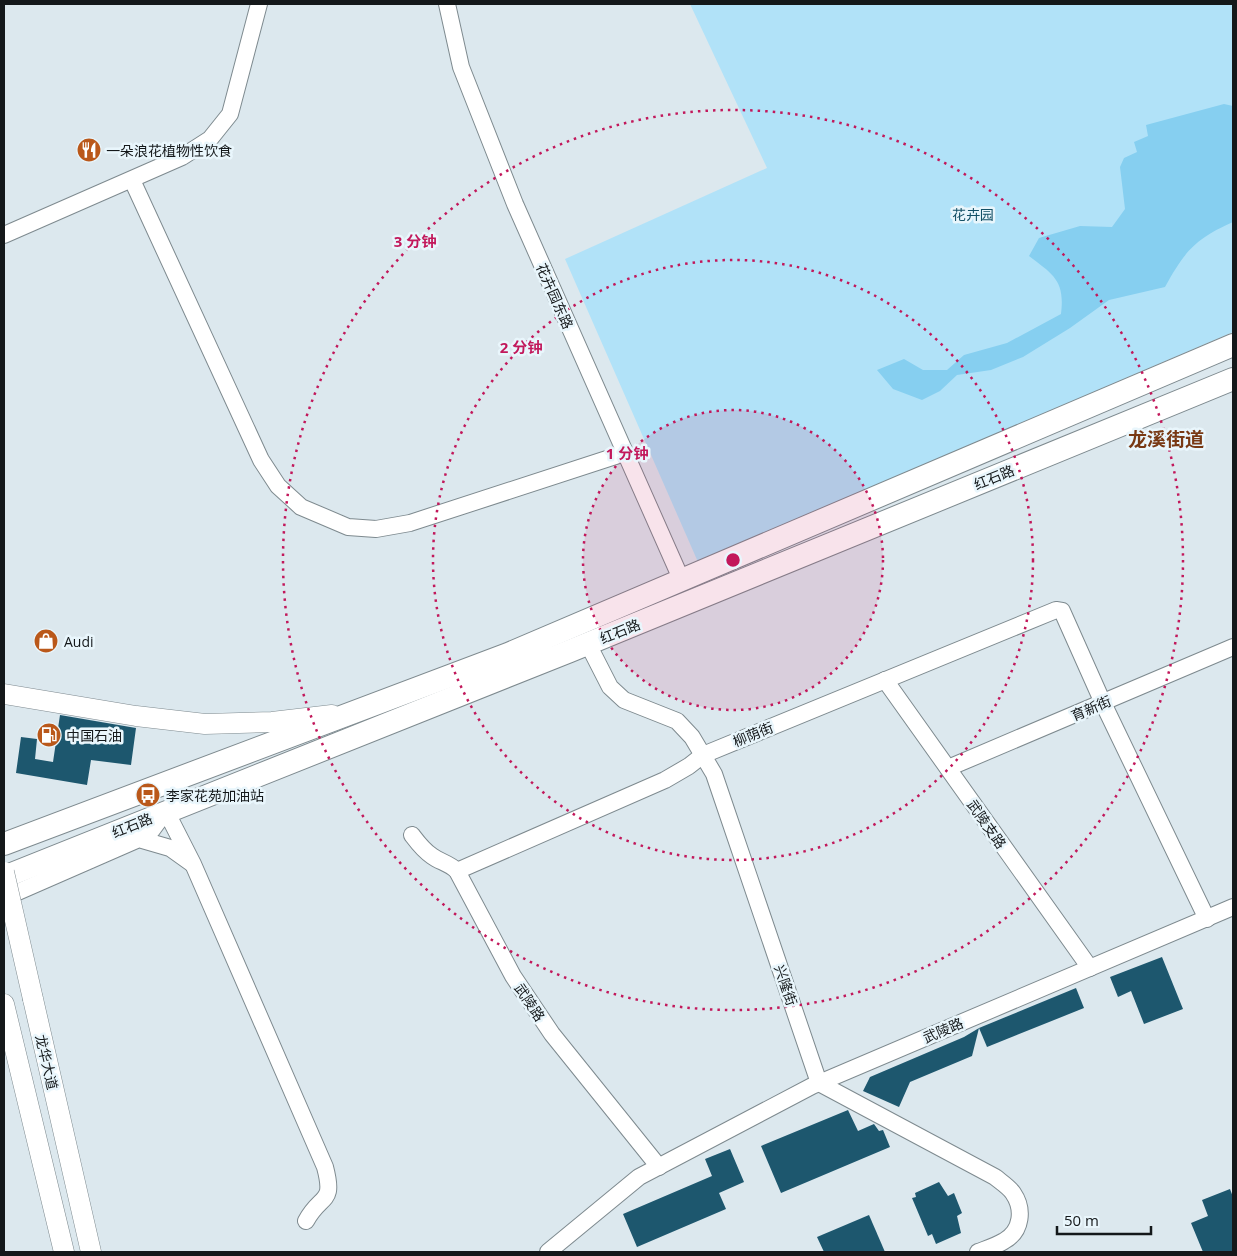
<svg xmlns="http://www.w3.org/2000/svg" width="1237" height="1256" viewBox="0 0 1237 1256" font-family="'Open Sans','Noto Sans SC',sans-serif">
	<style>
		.green { fill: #b1e2f8 }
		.water { fill: #86cff0 }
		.building { fill: #1d576e }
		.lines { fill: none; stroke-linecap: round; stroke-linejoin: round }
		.minor-casing { stroke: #7e8a8f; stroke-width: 18 }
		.major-casing { stroke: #7e8a8f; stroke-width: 21 }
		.highway-casing { stroke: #7e8a8f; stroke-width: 24 }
		.minor { stroke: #fff; stroke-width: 16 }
		.major { stroke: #fff; stroke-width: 20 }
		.highway { stroke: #fff; stroke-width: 22 }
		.major-bridge-casing { stroke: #7e8a8f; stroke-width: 21; stroke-linecap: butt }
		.major-bridge { stroke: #fff; stroke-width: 20 }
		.ring { fill: none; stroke: #c2185b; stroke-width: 2.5; stroke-dasharray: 2.5 5 }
		.labels { text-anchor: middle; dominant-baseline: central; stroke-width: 5; stroke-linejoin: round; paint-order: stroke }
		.poi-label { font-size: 14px; fill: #14181a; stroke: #e9f6fc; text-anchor: start }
		.park-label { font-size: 14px; fill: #135066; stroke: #e9f6fc }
		.street-label { font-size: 14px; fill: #14181a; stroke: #e9f6fc }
		.district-label { font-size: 19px; font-weight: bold; fill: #783914; stroke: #e9f6fc }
		.centre { fill: #c2185b; stroke: #e9f6fc; stroke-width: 2.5 }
		.ring-label { font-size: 15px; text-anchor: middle; font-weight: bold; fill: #c2185b; stroke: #e9f6fc; stroke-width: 5; stroke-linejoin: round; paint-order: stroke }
	</style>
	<rect width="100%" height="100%" fill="#dce8ee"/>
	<!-- green -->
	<polygon class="green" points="690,4 1233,4 1233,332 698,562 565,259 767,168"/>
	<!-- water -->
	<path class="water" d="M1224 104 1233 106V222C1195 239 1185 251 1165 287L1109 300 1070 328 1023 357 991 370 957 375 940 391 922 400 893 389 877 370 904 359 923 370H947L964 355 1007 343 1061 314C1065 281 1054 275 1029 256L1039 238 1080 226 1112 227 1125 209 1120 167 1124 158 1137 152 1134 142 1148 136 1146 125Z"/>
	<!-- building -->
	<g class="building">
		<polygon points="60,715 136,728 131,765 91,760 87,785 16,773 21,737 37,739 35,759 53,762"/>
		<polygon points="1162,957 1183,1009 1144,1024 1131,991 1118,997 1110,977"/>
		<polygon points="1076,988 1084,1008 987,1047 979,1028"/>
		<polygon points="979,1028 972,1056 910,1082 899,1107 863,1091 870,1077 964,1037"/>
		<polygon points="848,1110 858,1131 874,1124 879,1131 883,1130 890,1147 781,1193 761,1146"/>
		<polygon points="730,1149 744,1182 719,1193 726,1209 637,1247 623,1214 712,1176 705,1159"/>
		<polygon points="939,1182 948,1196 954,1193 962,1213 957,1216 961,1233 936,1244 932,1234 928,1236 912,1198 916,1197 915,1193"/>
		<polygon points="1230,1189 1233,1197 1233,1252 1203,1252 1191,1223 1208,1216 1202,1200"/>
		<polygon points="869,1215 885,1252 824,1252 817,1237"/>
	</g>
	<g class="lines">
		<defs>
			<g id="minor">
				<polyline points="447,4 461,67 515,204 682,581"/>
				<polyline points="132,180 261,460 278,486 301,507 348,527 376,529 410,523 625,453"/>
				<polyline points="4,235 182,157 210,139 230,114 259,4"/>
				<path d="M588 644 610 687 624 700 677 721 692 737 714 774 819 1083 995 1177C1001 1182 1009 1187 1013 1193 1024 1209 1022 1231 1004 1241 996 1246 986 1249 978 1252"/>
				<polyline points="885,680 1090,968"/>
				<polyline points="948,768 1233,647"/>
				<path d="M412 835C418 843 423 850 432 856 440 862 449 863 457 871L513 976 552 1034 659 1167"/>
				<path d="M139 839 152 830 166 811 193 864 325 1167C335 1205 321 1193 306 1221"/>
				<polyline points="457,871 665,780 689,766 703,755 1056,610 1062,611 1103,703 1207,919"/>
				<polyline points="4,898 139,839 170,848 191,863"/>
				<polyline points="548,1252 639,1177 812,1086 1233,907"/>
			</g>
			<g id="major">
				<polyline points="4,694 136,716 205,724 272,722 332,715"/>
				<polyline points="33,999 91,1252"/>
				<polyline points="4,1004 64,1252"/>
			</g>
			<g id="highway">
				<polyline points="4,844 508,654 1233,345"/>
				<polyline points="4,877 570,651 1233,379"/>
			</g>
		</defs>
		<!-- minor casing -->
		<use href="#minor" class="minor-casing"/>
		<!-- major casing -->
		<use href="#major" class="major-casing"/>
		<!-- highway casing -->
		<use href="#highway" class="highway-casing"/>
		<!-- minor -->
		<use href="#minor" class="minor"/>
		<!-- major -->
		<use href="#major" class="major"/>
		<!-- highway -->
		<use href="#highway" class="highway"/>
		<defs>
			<polyline id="major-bridge" points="4,872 33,999"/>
		</defs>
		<!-- major-bridge casing -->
		<use href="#major-bridge" class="major-bridge-casing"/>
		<!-- major-bridge -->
		<use href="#major-bridge" class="major-bridge"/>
	</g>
	<!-- distance rings -->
	<circle cx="733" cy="560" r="150" fill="#c2185b" fill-opacity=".12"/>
	<g class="ring">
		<circle cx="733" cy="560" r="150"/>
		<circle cx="733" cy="560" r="300"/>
		<circle cx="733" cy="560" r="450"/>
	</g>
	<!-- icons -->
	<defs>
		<symbol id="restaurant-disc" viewBox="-11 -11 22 22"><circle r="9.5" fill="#ba581a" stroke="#e9f6fc"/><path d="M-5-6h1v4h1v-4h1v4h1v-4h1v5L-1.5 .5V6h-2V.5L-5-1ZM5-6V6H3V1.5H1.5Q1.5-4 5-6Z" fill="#fff"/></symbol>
		<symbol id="shop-disc" viewBox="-11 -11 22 22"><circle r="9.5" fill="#ba581a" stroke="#e9f6fc"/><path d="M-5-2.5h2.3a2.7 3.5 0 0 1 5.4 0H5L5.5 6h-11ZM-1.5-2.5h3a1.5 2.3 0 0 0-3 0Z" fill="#fff"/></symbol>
		<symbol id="fuel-disc" viewBox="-11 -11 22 22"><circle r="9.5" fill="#ba581a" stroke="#e9f6fc"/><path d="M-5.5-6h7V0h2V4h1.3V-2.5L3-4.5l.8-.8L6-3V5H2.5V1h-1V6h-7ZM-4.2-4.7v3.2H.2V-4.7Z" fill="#fff"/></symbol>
		<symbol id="bus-disc" viewBox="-11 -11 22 22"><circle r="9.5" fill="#ba581a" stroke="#e9f6fc"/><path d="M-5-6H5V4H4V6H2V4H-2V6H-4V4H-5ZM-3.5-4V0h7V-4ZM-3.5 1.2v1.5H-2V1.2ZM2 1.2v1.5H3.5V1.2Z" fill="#fff"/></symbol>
	</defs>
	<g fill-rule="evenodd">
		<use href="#restaurant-disc" x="75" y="136" width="28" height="28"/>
		<use href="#shop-disc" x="32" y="627" width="28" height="28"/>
		<use href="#fuel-disc" x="35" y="721" width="28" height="28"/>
		<use href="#bus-disc" x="134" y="781" width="28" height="28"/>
	</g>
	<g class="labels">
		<!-- poi labels -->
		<g class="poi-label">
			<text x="106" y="150">一朵浪花植物性饮食</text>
			<text x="64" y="641">Audi</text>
			<text x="66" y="735">中国石油</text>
			<text x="166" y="795">李家花苑加油站</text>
		</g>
		<!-- park labels -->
		<g class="park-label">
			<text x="973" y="214">花卉园</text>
		</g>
		<!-- street labels -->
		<g class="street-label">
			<text transform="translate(555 296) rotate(66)">花卉园东路</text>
			<text transform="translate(994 477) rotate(-22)">红石路</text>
			<text transform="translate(620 631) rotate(-22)">红石路</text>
			<text transform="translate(1091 708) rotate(-23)">育新街</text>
			<text transform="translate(753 734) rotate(-22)">柳荫街</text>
			<text transform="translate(987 824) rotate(55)">武陵支路</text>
			<text transform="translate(132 825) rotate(-22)">红石路</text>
			<text transform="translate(786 985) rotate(71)">兴隆街</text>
			<text transform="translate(530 1002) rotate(56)">武陵路</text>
			<text transform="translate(943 1030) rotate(-23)">武陵路</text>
			<text transform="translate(47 1062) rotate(77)">龙华大道</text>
		</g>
		<!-- district labels -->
		<g class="district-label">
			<text x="1166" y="439">龙溪街道</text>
		</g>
	</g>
	<circle cx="733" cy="560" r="8" class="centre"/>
	<g class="ring-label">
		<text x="415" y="247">3 分钟</text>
		<text x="521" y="353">2 分钟</text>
		<text x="627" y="459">1 分钟</text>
	</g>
	<!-- border -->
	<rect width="1237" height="1256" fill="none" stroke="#14181a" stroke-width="10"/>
	<!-- scale -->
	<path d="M1057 1226v8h94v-8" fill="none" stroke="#14181a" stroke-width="2.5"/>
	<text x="1064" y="1226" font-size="15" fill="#14181a" stroke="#e9f6fc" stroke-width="4" paint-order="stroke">50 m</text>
</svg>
